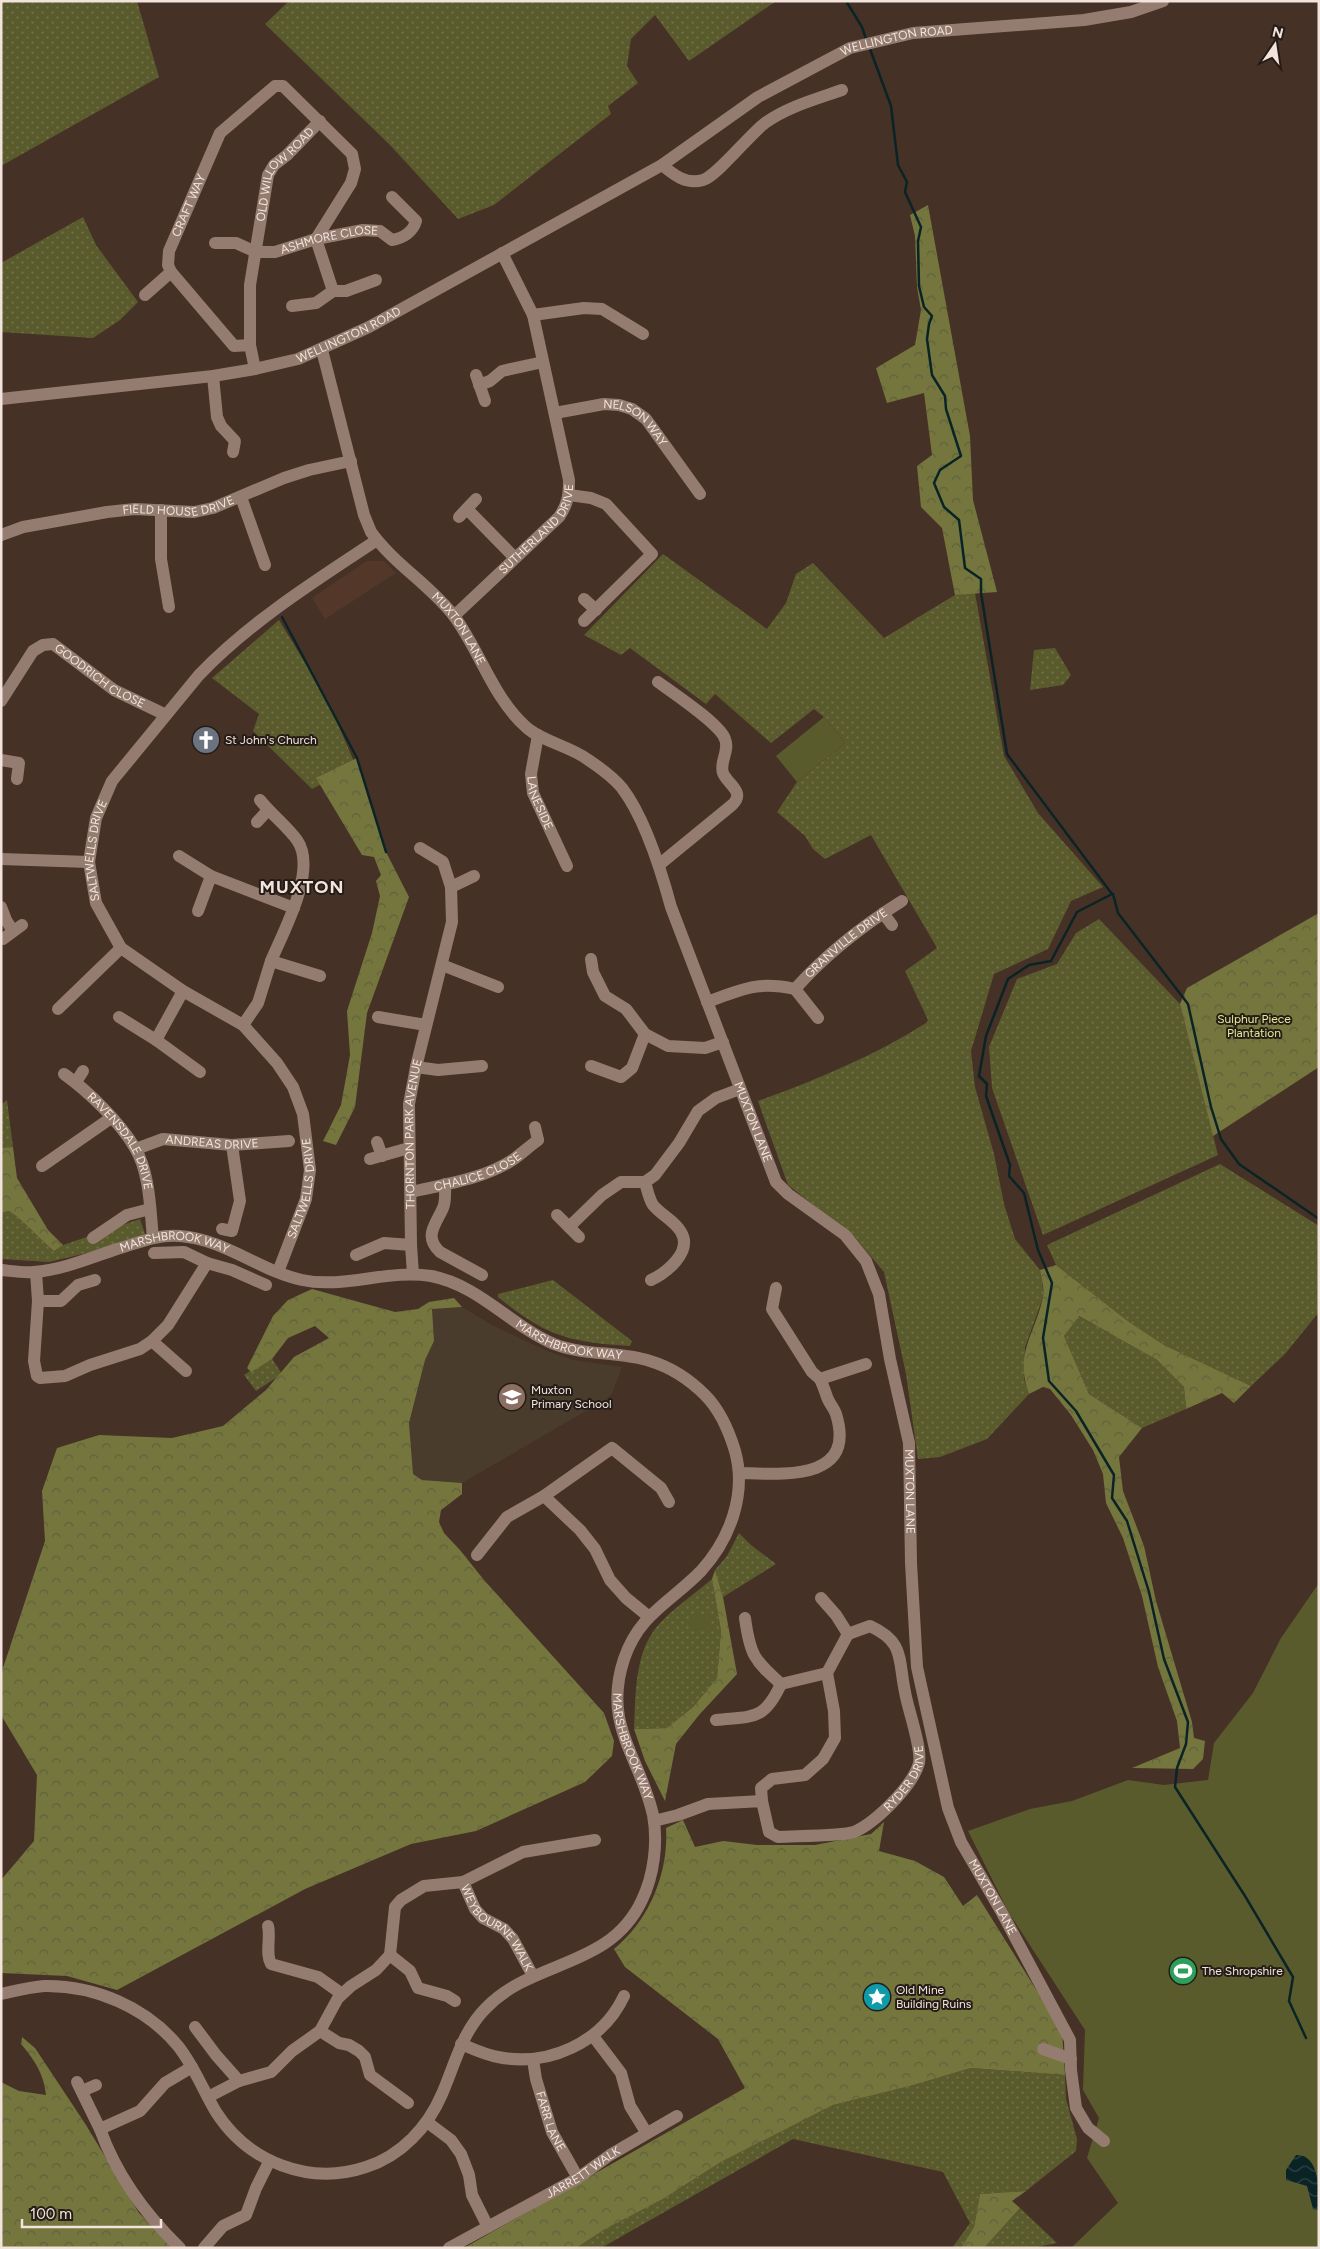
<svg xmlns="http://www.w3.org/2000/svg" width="1320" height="2249" viewBox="0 0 1320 2249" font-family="Figtree,sans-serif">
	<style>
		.built { fill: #533729 }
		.education { fill: #493c2d }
		.green { fill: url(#green-dots) }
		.forest { fill: url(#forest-crowns) }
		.pitch { fill: #5a5b2d }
		.water { fill: url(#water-waves) }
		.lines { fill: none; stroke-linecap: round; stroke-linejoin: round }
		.stream { stroke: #0a2426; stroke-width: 2.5 }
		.minor { stroke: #957c70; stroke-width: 12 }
		.labels { text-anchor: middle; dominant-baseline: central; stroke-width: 4; stroke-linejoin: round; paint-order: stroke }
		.street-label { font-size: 12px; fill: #f2e4dd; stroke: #251c17 }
		.poi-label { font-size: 12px; fill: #f2e4dd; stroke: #251c17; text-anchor: start }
		.park-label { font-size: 12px; fill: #e7eb94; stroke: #251c17 }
		.district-label { font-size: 18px; font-weight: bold; letter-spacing: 1px; fill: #f2e4dd; stroke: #251c17 }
	</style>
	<defs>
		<pattern id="green-dots" width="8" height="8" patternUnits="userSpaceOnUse" patternTransform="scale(1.25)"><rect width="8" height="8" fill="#5a5b2d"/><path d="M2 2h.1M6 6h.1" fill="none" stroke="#72724b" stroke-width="1.8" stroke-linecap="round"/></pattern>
		<pattern id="forest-crowns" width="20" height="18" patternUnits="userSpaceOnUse" patternTransform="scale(1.25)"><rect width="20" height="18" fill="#74763d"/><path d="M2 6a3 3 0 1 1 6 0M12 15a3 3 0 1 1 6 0" fill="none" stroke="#61603f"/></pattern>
		<pattern id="water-waves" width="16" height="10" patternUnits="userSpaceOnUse" patternTransform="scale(1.25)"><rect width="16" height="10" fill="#0a2426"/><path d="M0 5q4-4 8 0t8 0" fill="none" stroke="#2e4445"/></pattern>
	</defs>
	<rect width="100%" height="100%" fill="#463126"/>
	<!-- built -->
	<polygon class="built" points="367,561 384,561 396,573 325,619 312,598"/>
	<!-- education -->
	<polygon class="education" points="462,1307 492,1325 547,1351 573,1360 622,1367 612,1394 605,1400 462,1483 422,1480 413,1474 409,1423 425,1360 434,1341 432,1309"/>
	<!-- green -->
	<g class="green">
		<polygon points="1,1 137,1 159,77 1,166"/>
		<polygon points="289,1 776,1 689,61 655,15 631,39 627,66 638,83 608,106 611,114 494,205 458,219 391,146 265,24"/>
		<polygon points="83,217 96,245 138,302 120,320 93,338 1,332 1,263"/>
		<path d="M663 554 767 629 786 603 796 574 813 563 884 638 955 595 975 593 1004 756 1038 813 1103 887 1071 901 1048 949 994 974 971 1051 975 1087 994 1154 1004 1204 1015 1239 1040 1270 1044 1295 1025 1347 1024 1379 1029 1394 987 1439 940 1457 918 1459 906 1374 884 1272 856 1239 788 1185 758 1101C816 1080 874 1056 926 1023L928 1020 905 971 937 948 871 835 825 859 813 849 805 836 777 812 797 782 845 743 824 717 814 709 771 743 715 694 706 704 630 648 621 655 584 635Z"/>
		<polygon points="279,620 327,699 356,766 312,789 253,731 259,714 212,678"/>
		<polygon points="1055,648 1071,675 1063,685 1030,690 1034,650"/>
		<polygon points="1099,919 1180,1004 1218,1155 1043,1235 992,1088 989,1047 1017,979 1057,964 1076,933"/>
		<polygon points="7,1100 13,1147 1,1148 1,1105"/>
		<polygon points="1220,1164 1319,1226 1319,1312 1285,1354 1251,1386 1164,1345 1129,1322 1056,1265 1047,1245"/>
		<path d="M9 1211C26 1222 38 1238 54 1251L63 1245 140 1219 145 1234 104 1249 49 1262 1 1259V1213Z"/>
		<path d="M553 1280 632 1341 630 1346C568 1342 546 1336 498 1297V1294Z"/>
		<polygon points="1078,1316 1153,1356 1184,1387 1186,1409 1142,1428 1089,1394 1064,1336"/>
		<polygon points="271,1357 282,1374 256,1391 244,1375"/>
		<polygon points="739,1533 751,1545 776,1564 723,1597 715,1570 727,1556"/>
		<path d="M712 1579 721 1631 717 1678 693 1707 667 1728 634 1729C636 1691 634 1646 664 1619 679 1604 696 1593 712 1579Z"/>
		<polygon points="971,2068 1065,2075 1066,2099 1077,2139 1076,2151 1026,2191 980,2194 974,2227 961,2248 952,2248 970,2223 943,2172 793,2139 601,2248 576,2248 604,2229 663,2199 721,2162 833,2105 910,2086"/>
		<polygon points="1020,2208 1057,2243 1032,2248 984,2248"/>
	</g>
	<!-- forest -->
	<g class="forest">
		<polygon points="928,205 970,436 973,500 997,592 955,595 942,528 921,507 917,466 932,455 924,393 887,403 876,368 915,345 921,310 917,287 915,236 910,215"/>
		<polygon points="357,758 386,852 409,897 367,1013 355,1107 336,1145 323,1141 341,1105 350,1055 347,1011 372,933 380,896 376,881 381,875 374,857 362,855 316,778"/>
		<polygon points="1319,913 1319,1067 1213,1136 1180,1004 1187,988"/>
		<path d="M13 1147 17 1178 48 1230 63 1245 54 1251C38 1238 26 1222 9 1211L1 1213V1148Z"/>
		<path d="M1056 1265 1129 1322 1164 1345 1251 1386 1234 1403 1222 1393 1186 1409 1184 1387 1156 1359 1079 1316 1064 1336 1089 1394 1142 1428 1119 1457 1123 1491 1144 1546 1156 1601 1192 1722 1194 1738 1205 1741 1203 1759 1193 1769 1132 1768 1180 1748 1177 1721 1158 1667 1142 1596 1123 1538 1106 1503 1103 1474 1093 1450 1071 1415 1050 1389 1043 1387 1029 1394C1014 1353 1035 1335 1043 1297 1045 1289 1041 1278 1040 1270Z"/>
		<polygon points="312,1289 395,1312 418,1309 429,1302 454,1298 462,1307 432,1309 434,1341 425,1360 409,1423 413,1474 422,1480 462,1483 462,1494 441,1510 439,1522 444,1533 460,1550 484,1580 604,1713 614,1741 612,1756 585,1782 476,1831 411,1844 305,1889 117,1990 67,1976 1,1973 1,1880 34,1841 37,1775 1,1715 1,1674 45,1541 42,1491 57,1448 99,1435 172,1438 223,1426 266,1390 294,1357 329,1338 315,1326 288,1338 272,1359 251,1372 247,1368 273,1316 288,1300"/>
		<polygon points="715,1570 723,1597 737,1674 699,1715 676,1744 665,1801 645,1761 634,1729 667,1728 693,1707 717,1678 721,1631 712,1579"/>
		<path d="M683 1820 695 1847 723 1841 757 1845H815L871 1834 884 1822 879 1851 915 1861 944 1877 963 1906 977 1895 1062 2031 1065 2075 971 2068 910 2086 833 2105 721 2162 663 2199 605 2229 576 2248H464L745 2088 718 2039 625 1967 614 1949C649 1921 669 1872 666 1828Z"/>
		<path d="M22 2037 35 2048 86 2125 139 2213 174 2248H1V2082L19 2091 46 2095C44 2075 35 2060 21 2044Z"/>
		<polygon points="1026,2191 1012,2201 1020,2208 984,2248 961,2248 974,2227 980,2194"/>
	</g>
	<!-- pitch -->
	<g class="pitch">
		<polygon points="824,717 845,743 797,782 776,756"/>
		<polygon points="1319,1583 1319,2248 1071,2248 1118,2203 1087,2158 1099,2118 1083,2090 1085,2030 1009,1913 968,1831 1030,1809 1072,1801 1128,1780 1164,1785 1208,1780 1214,1743 1253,1693 1281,1638"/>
		<polygon points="691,1614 710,1617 708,1631 689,1628"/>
	</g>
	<!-- water -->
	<path class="water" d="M1296 2155C1320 2154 1319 2191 1319 2210L1313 2209 1307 2186 1286 2180V2170Z"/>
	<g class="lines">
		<!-- stream -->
		<g class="stream">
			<polyline points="846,1 862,27 866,39"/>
			<polyline points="870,49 891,106 898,165 907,182 905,192 921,227 918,241 919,286 924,307 932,316 929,324 927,339 932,375 945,396 946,409 961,456 940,470 934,483 944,507 959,520 965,568 981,579 981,593 1007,754 1112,894 1077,912 1051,961 1029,965 1008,979 986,1036 979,1076 987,1084 986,1096 1010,1165 1009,1176 1024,1193 1038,1250 1052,1283 1043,1338 1049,1381 1076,1411 1114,1475 1112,1498 1127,1521 1149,1592 1164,1659 1188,1722 1186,1744 1177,1768 1175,1787 1245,1896 1293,1977 1289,2001 1306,2038"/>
			<polyline points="282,617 357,758 386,852"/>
			<polyline points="1113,894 1118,913 1188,1004 1211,1107 1221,1139 1239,1164 1319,1219"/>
		</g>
		<!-- minor -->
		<g class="minor">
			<path d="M662 165C674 175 686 185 703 180 717 176 750 134 765 123 787 107 816 99 842 90"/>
			<polyline points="316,239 333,291"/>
			<path id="s1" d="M215 243H236L256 252H275L316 239 363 230 380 231 392 240C403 238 413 232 416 221L392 197"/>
			<polyline points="145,295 171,272"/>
			<polyline points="292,306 316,303 333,291 346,291 376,280"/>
			<polyline points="533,315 584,308 602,309 643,334"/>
			<path id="s2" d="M250 345V285L268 175 274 165 287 155 320 121"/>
			<path id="s3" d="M322 350 364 515 371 532C394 564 430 585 454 616 480 651 493 698 526 727 541 741 569 746 587 759 599 767 613 777 622 788 645 818 661 870 671 907L776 1182 788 1194 845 1235 866 1261 879 1294 890 1359 909 1443 911 1563 917 1667 948 1808 961 1842 1001 1911 1070 2040 1071 2070 1076 2108 1088 2128 1104 2141"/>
			<path id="s4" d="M255 369 250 345 234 346 171 272 168 265 169 251 220 133 275 86H283L352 154 355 169 351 183 316 239"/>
			<polyline points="476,375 485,401"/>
			<polyline points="213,376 217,417 221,426 235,441 233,452"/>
			<polyline points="479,385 490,381 502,371 543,362"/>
			<path id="s5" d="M1 399 213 376 255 369 298 359 369 327 662 165 758 97 850 48 913 33 1084 20 1131 12 1163 1"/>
			<path id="s6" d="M555 413 604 404 619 405 632 409 646 419 700 494"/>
			<polyline points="569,495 591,498 606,504 652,554 584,621"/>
			<polyline points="241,497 265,565"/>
			<polyline points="467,509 515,558"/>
			<polyline points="161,510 161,559 169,607"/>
			<polyline points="459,517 476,499"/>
			<path id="s7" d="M1 535 23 527 107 512 135 509 194 512 213 508 284 478 309 470 351 461"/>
			<polyline points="584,599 596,610"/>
			<path id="s8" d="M454 616 559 517C568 504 569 495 569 480L533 315 502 253"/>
			<path d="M658 682C673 693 720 724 725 739 730 751 719 762 723 773 728 785 746 792 732 805L660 864"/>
			<path id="s9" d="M1 701 33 651 43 645 53 644 114 690 166 715"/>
			<path id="s10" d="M538 735 531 774 533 793 567 866"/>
			<polyline points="1,760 19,763 17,779"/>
			<path d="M260 800C271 814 287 826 297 840 318 870 283 932 271 961L320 976"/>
			<polyline points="257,822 268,810"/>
			<polyline points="179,856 211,876 294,908"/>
			<polyline points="1,859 89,862"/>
			<polyline points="451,887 474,876"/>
			<polyline points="1,907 6,920 13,931"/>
			<polyline points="198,911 211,876"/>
			<polyline points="883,913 892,925"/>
			<polyline points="3,939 22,925"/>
			<polyline points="591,959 593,972 605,996 626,1009 645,1034 668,1046 705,1048 723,1042"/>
			<polyline points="442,965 498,987"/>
			<path d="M707 1002C743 989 757 981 795 989"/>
			<polyline points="58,1009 121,948"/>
			<polyline points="119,1017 156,1040 183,991"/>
			<polyline points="378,1017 426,1025"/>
			<path id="s11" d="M818 1018 795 989C827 953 862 926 902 901"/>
			<polyline points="243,1025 258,1003 271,961"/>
			<polyline points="156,1040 200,1072"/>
			<polyline points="591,1066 621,1077 632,1068 645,1034"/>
			<polyline points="416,1067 438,1070 482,1066"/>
			<path id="s12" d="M64 1074C88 1091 120 1122 135 1148 150 1173 150 1209 153 1238"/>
			<polyline points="76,1082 83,1071"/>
			<polyline points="535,1127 538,1140"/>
			<polyline points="377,1142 382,1156"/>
			<path id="s13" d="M136 1149 163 1139 232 1145 289 1141"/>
			<polyline points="370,1159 409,1148"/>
			<polyline points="42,1166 111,1118"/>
			<path d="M445 1184C445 1191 446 1202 443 1208 436 1224 423 1236 440 1252L482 1275"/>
			<path id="s14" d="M411 1192C446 1184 484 1179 514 1159 522 1153 530 1146 538 1140"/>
			<polyline points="557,1215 579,1237"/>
			<polyline points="569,1227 602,1195 621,1182 645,1182"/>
			<polyline points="222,1229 232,1231 240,1201 232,1145"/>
			<polyline points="93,1238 127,1215 150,1209"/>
			<polyline points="411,1245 413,1274"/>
			<polyline points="154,1253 184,1252 207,1263"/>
			<path id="s15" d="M356 1255 384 1243 411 1245 409 1104 416 1067 452 922 451 887 443 862 420 848"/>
			<path id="s16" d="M1 1270C12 1271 23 1273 34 1272 62 1270 90 1258 117 1249 137 1243 158 1234 180 1236 224 1239 260 1271 302 1280 344 1289 388 1269 431 1276 479 1285 511 1326 554 1344 585 1356 619 1351 650 1361 670 1367 690 1380 705 1395 720 1410 729 1431 735 1451 747 1494 730 1539 701 1571 671 1602 639 1614 624 1659 602 1726 640 1756 653 1815 658 1842 654 1875 642 1900 610 1969 533 1959 486 2008 462 2032 455 2064 442 2094 428 2127 401 2156 366 2167 309 2186 248 2162 216 2112 203 2090 194 2066 178 2046 146 2007 94 1985 44 1986 30 1987 15 1991 1 1994"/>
			<polyline points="36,1272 38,1301 34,1361 37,1376 40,1378 65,1376 90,1365 140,1349 152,1341 168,1325 207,1263 232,1270 266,1285"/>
			<path id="s17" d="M278 1272 306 1199 310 1170 303 1114 293 1087 277 1063 243 1025 183 991 121 948 96 903 89 862 96 818 112 781 199 675C251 621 315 581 377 540"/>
			<path d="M651 1280C666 1273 693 1252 681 1232 675 1221 661 1215 653 1205 649 1199 647 1189 645 1182L655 1175 679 1143 698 1111 716 1098 740 1089"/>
			<polyline points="776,1288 772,1309 812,1372 820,1379"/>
			<polyline points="38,1301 61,1301 78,1285 95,1280"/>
			<polyline points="152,1341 186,1371"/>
			<path d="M739 1473C782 1474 857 1482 836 1414 834 1408 829 1403 827 1397 825 1391 823 1385 820 1379L866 1364"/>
			<polyline points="477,1555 507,1517 544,1496"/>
			<polyline points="648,1616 626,1598 610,1580 595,1549 580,1530 544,1496 612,1448 661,1488 669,1502"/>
			<path d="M745 1618C750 1655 754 1660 781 1684L827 1673 848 1634 836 1615 821 1598"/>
			<path d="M716 1720C753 1716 764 1721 781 1684"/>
			<polyline points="762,1801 761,1788 772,1779 805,1775 823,1759 835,1738 834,1711 827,1673"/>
			<path id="s18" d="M654 1821 678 1815 708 1804 762 1801 769 1832 778 1837C793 1836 843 1836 854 1832 875 1823 913 1786 919 1763 922 1747 908 1710 905 1692 898 1659 905 1642 870 1626L848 1634"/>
			<polyline points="463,1882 523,1852 595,1840"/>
			<path d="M268 1926C271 1938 265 1953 271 1964L318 1977 342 1994"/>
			<polyline points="390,1955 410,1971 418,1988 447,1996 455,2001"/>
			<polyline points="195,2027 216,2055 239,2081"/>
			<polyline points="320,2031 339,2043 349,2045 359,2051 365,2057 370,2075 408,2103"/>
			<polyline points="593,2036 621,2073 630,2106 646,2132"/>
			<path d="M461 2044C473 2049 485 2055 498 2057 548 2067 602 2043 624 1996"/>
			<polyline points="1043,2049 1071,2059"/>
			<path id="s19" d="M533 2060 536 2079 552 2132 578 2178"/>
			<polyline points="77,2082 100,2129 140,2111 165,2083 192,2067"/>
			<polyline points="82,2091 96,2085"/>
			<path id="s20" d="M208 2097 239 2081 271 2072 292 2051 320 2031 338 1998 351 1986 376 1970 390 1955 395 1907 401 1900 424 1886 463 1882 475 1909 483 1918 504 1929 513 1939 533 1976"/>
			<polyline points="427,2122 451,2140 461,2154 469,2175 472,2195 488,2227"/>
			<path d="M100 2129C116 2174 146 2215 180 2248"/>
			<polyline points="204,2248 223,2226 246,2215 256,2188 269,2162"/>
			<path id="s21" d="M449 2248 578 2178 610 2155 677 2116"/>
		</g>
	</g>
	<!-- icons -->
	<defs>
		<symbol id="church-disc" viewBox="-11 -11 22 22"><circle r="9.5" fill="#6b7280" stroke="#251c17"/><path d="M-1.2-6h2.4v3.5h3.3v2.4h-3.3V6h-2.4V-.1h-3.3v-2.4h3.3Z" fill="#fff"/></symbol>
		<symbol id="school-disc" viewBox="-11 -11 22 22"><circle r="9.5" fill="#8d6e63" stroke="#251c17"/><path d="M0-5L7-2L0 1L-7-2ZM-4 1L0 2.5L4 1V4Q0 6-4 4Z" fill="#fff"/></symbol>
		<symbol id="stadium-disc" viewBox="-11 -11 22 22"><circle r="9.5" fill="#2e9e5b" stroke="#251c17"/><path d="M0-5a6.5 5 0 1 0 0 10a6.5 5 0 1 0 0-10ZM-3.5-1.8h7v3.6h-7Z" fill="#fff"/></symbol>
		<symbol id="sight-disc" viewBox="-11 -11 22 22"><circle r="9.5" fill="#0f9aa8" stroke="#251c17"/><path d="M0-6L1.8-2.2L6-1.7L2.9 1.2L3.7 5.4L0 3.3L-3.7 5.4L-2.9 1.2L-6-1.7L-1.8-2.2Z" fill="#fff"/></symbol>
	</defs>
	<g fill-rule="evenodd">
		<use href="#church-disc" x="190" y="724" width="32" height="32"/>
		<use href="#school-disc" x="496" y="1381" width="32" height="32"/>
		<use href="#stadium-disc" x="1167" y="1955" width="32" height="32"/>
		<use href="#sight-disc" x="861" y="1981" width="32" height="32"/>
	</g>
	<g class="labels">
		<!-- street labels -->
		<g class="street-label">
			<text stroke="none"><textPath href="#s5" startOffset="982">WELLINGTON ROAD</textPath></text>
			<text stroke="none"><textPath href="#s2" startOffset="180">OLD WILLOW ROAD</textPath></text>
			<text stroke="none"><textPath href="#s4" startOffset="209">CRAFT WAY</textPath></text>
			<text stroke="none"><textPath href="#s1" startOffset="118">ASHMORE CLOSE</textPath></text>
			<text stroke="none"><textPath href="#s5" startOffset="356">WELLINGTON ROAD</textPath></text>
			<text stroke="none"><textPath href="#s6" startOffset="88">NELSON WAY</textPath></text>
			<text stroke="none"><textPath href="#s7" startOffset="181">FIELD HOUSE DRIVE</textPath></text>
			<text stroke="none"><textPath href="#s8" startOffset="122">SUTHERLAND DRIVE</textPath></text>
			<text stroke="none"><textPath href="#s3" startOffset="320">MUXTON LANE</textPath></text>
			<text stroke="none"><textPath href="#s9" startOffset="138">GOODRICH CLOSE</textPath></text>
			<text stroke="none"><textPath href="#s10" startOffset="70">LANESIDE</textPath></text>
			<text stroke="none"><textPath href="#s17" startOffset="522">SALTWELLS DRIVE</textPath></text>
			<text stroke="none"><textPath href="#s11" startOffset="106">GRANVILLE DRIVE</textPath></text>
			<text stroke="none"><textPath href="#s3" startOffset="914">MUXTON LANE</textPath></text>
			<text stroke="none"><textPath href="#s15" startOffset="169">THORNTON PARK AVENUE</textPath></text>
			<text stroke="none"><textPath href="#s13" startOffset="78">ANDREAS DRIVE</textPath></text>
			<text stroke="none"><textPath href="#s12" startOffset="90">RAVENSDALE DRIVE</textPath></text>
			<text stroke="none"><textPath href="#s14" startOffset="70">CHALICE CLOSE</textPath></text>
			<text stroke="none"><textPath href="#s17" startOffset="88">SALTWELLS DRIVE</textPath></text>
			<text stroke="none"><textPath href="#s16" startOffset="179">MARSHBROOK WAY</textPath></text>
			<text stroke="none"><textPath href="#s16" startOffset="599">MARSHBROOK WAY</textPath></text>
			<text stroke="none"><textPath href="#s3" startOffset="1335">MUXTON LANE</textPath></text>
			<text stroke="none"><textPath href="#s16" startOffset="1152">MARSHBROOK WAY</textPath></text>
			<text stroke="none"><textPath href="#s18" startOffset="306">RYDER DRIVE</textPath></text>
			<text stroke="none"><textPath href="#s3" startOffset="1755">MUXTON LANE</textPath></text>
			<text stroke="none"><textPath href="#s20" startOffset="420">WEYBOURNE WALK</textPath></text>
			<text stroke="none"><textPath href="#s19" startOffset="64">FARR LANE</textPath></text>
			<text stroke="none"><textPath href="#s21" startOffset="154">JARRETT WALK</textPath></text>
		</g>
		<!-- poi labels -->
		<g class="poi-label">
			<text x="225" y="740">St John's Church</text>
			<text x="531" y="1390">Muxton<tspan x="531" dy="14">Primary School</tspan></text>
			<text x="1202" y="1971">The Shropshire</text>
			<text x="896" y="1990">Old Mine<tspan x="896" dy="14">Building Ruins</tspan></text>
		</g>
		<!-- park labels -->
		<g class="park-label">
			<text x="1254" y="1019">Sulphur Piece<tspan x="1254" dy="14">Plantation</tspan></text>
		</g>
		<!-- district labels -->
		<g class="district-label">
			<text x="302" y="887">MUXTON</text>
		</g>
	</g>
	<!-- border -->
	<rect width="1320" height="2249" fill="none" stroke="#f2e4dd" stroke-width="5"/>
	<!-- north arrow -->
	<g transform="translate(1275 45) rotate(13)" stroke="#251c17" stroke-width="4" paint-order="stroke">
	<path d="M0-4L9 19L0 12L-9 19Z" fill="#f2e4dd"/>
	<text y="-8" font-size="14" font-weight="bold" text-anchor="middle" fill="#f2e4dd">N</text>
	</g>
	<!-- scale -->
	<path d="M22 2219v8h139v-8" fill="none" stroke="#f2e4dd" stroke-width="2.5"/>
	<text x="30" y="2219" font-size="15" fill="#f2e4dd" stroke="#251c17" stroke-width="4" paint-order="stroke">100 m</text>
</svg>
